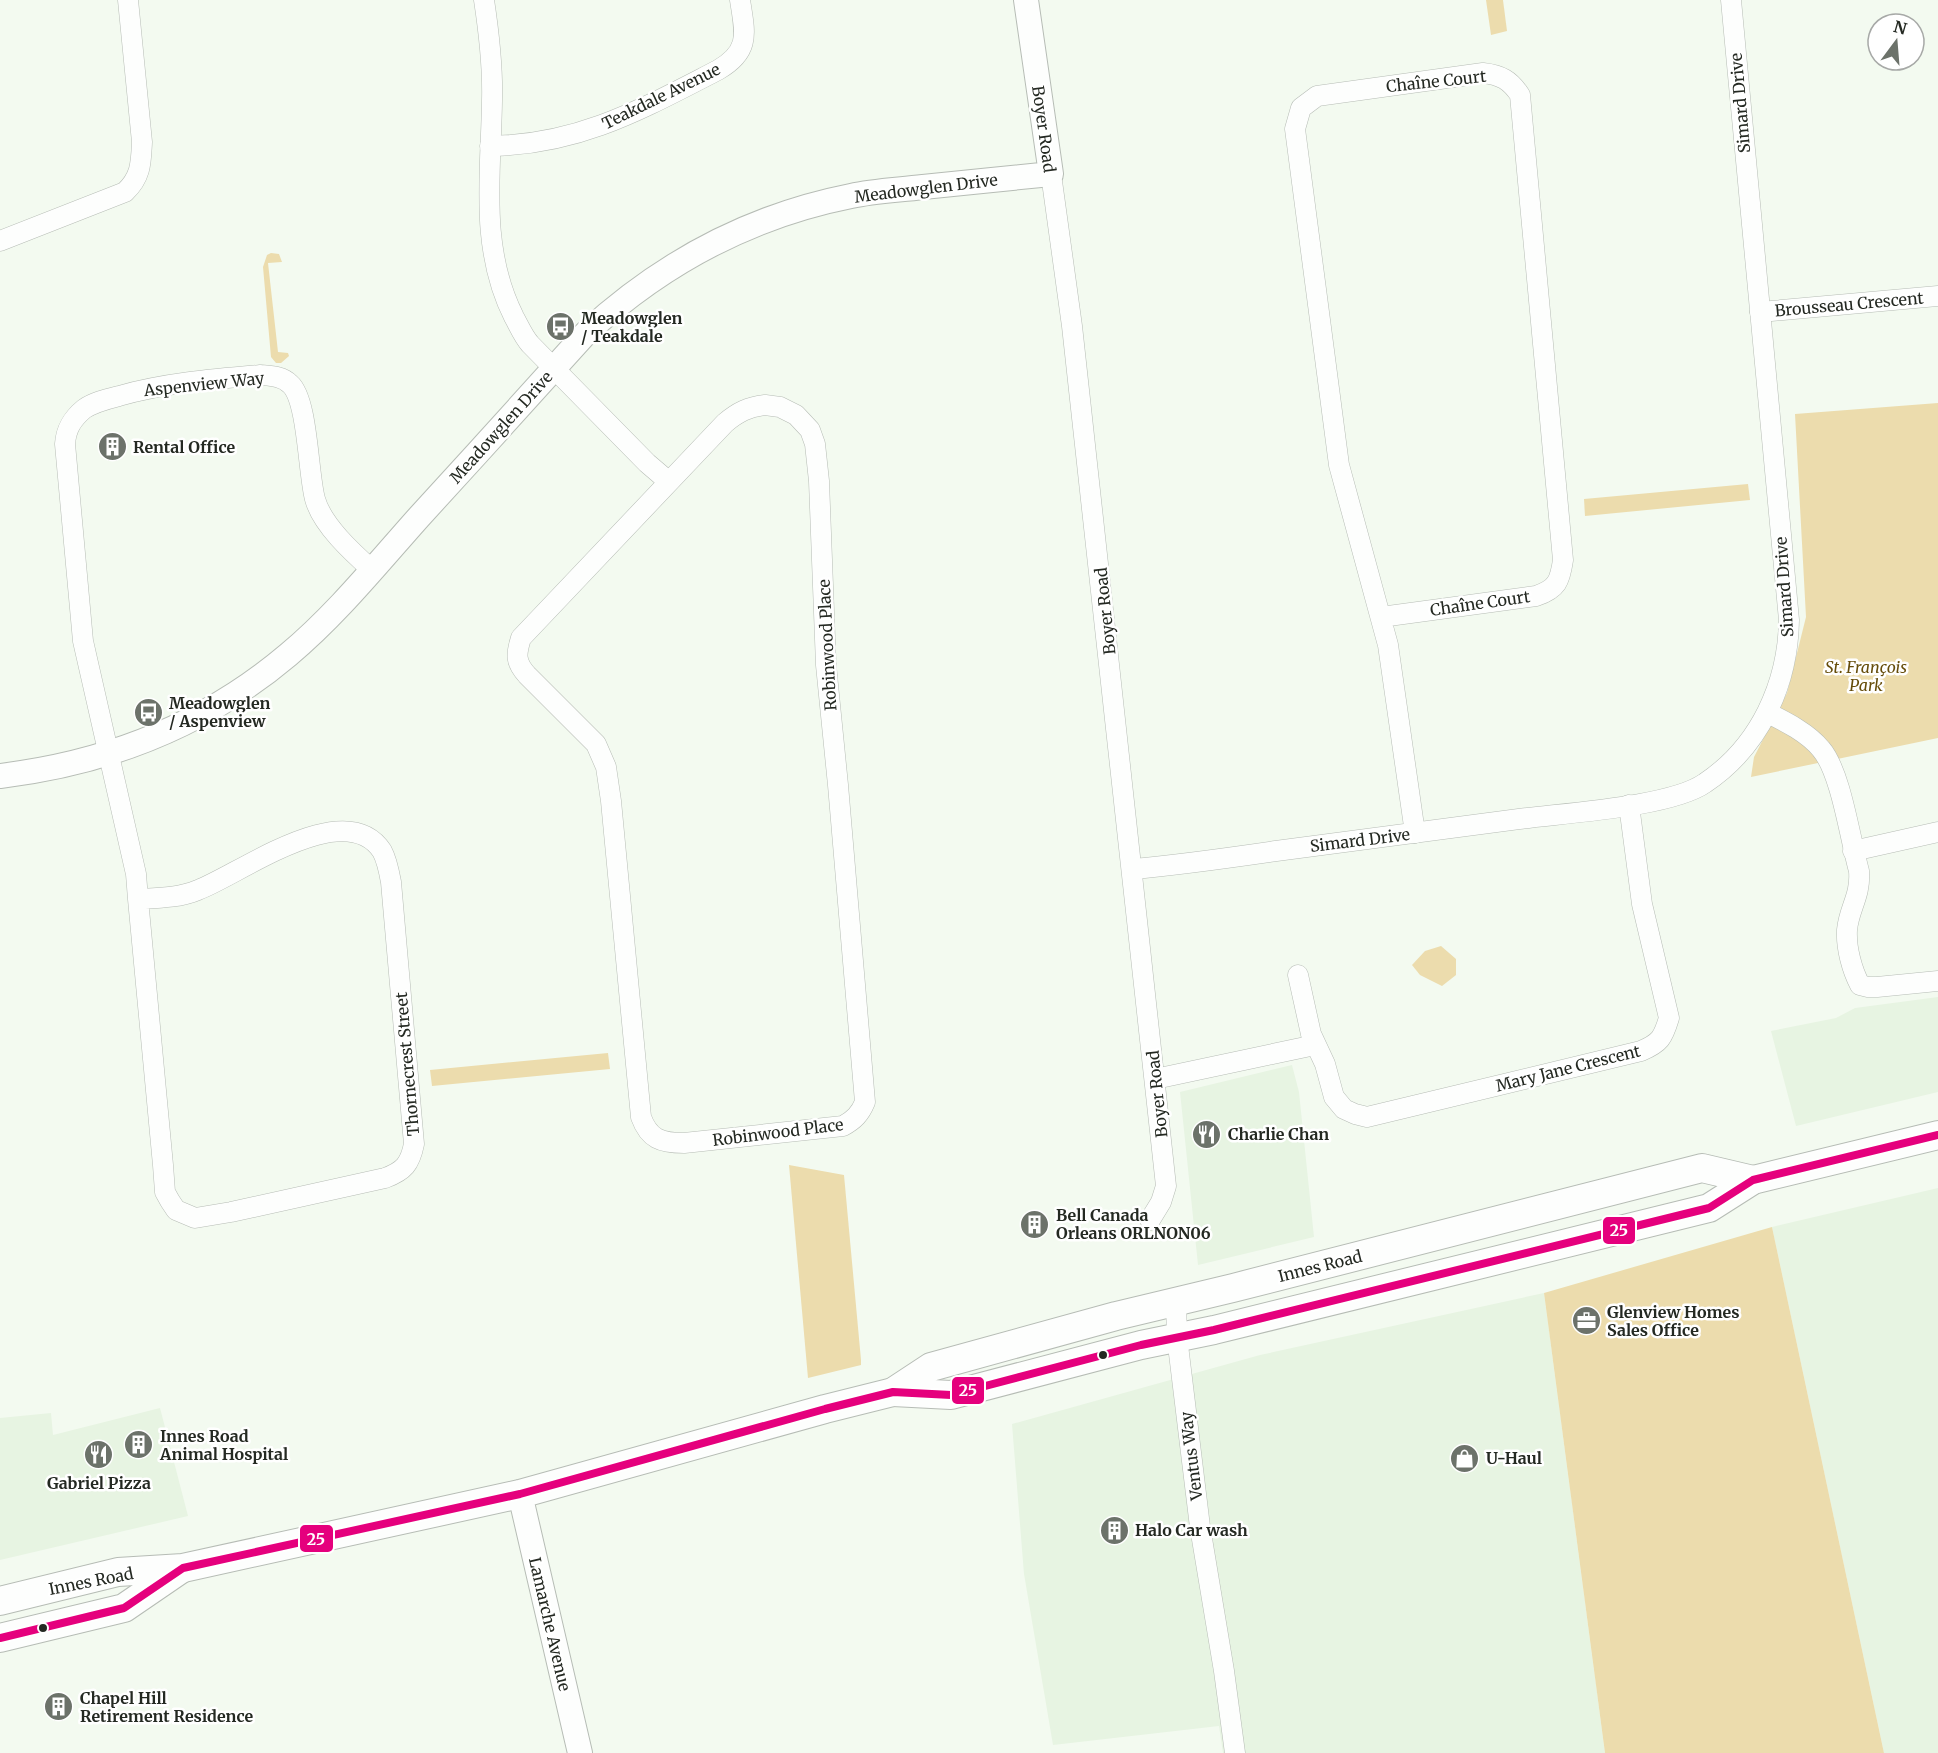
<svg xmlns="http://www.w3.org/2000/svg" width="1938" height="1753" viewBox="0 0 1938 1753" font-family="Merriweather,serif">
	<style>
		.built { fill: #e7f4e2 }
		.green { fill: #ecdcad }
		.lines { fill: none; stroke-linecap: round; stroke-linejoin: round }
		.minor-casing { stroke: #b6bcb5; stroke-width: 21 }
		.tertiary-casing { stroke: #b6bcb5; stroke-width: 26 }
		.secondary-casing { stroke: #b6bcb5; stroke-width: 30 }
		.minor { stroke: #fdfefd; stroke-width: 20 }
		.tertiary { stroke: #fdfefd; stroke-width: 24 }
		.secondary { stroke: #fdfefd; stroke-width: 28 }
		.bus-1-casing { stroke: #fff; stroke-width: 12 }
		.bus-1 { stroke: #e5007d; stroke-width: 8 }
		.bus-dot { fill: #242922; stroke: #fff; stroke-width: 2 }
		.labels { text-anchor: middle; dominant-baseline: central; stroke-width: 5; stroke-linejoin: round; paint-order: stroke }
		.street-label { font-size: 16px; fill: #242922; stroke: #fff }
		.poi-label { font-size: 16px; font-weight: bold; fill: #242922; stroke: #fff; text-anchor: start }
		.park-label { font-size: 16px; font-style: italic; fill: #664d0a; stroke: #fff }
		.line-badge { stroke: #fff; stroke-width: 2 }
		.badge-label { font-size: 16px; text-anchor: middle; font-weight: bold; fill: #fff }
	</style>
	<rect width="100%" height="100%" fill="#f3faf0"/>
	<!-- built -->
	<g class="built">
		<polygon points="1938,997 1938,1092 1796,1126 1771,1031 1836,1018 1855,1008"/>
		<polygon points="1292,1065 1299,1092 1314,1237 1198,1265 1180,1092"/>
		<polygon points="1938,1188 1938,1753 1884,1753 1772,1227"/>
		<polygon points="1544,1293 1605,1753 1223,1753 1219,1726 1053,1745 1024,1574 1012,1424 1260,1355"/>
		<polygon points="160,1408 188,1516 0,1560 0,1418 51,1413 53,1435"/>
	</g>
	<!-- green -->
	<g class="green">
		<polygon points="1486,0 1503,0 1507,31 1491,35"/>
		<polygon points="271,253 279,254 282,262 268,263 278,352 288,353 289,356 281,363 276,363 271,357 263,267 267,255"/>
		<polygon points="1938,403 1938,738 1751,777 1754,757 1787,693 1806,617 1795,414"/>
		<polygon points="1748,484 1750,500 1585,516 1584,499"/>
		<polygon points="1441,946 1456,959 1456,975 1442,986 1420,975 1412,965 1425,951"/>
		<polygon points="608,1053 610,1069 432,1086 430,1070"/>
		<polygon points="789,1165 844,1175 861,1360 861,1365 808,1378"/>
		<polygon points="1772,1227 1884,1753 1605,1753 1544,1293"/>
	</g>
	<g class="lines">
		<defs>
			<g id="minor">
				<path d="M484 0C489 33 493 67 492 101 491 174 479 248 514 317 519 326 523 336 530 344L647 463 668 481"/>
				<path d="M490 146C579 145 642 109 718 70 751 51 745 33 740 0"/>
				<polyline points="1051,174 1072,326 1166,1186 1161,1202 1150,1220"/>
				<path d="M0 241 125 192C141 177 141 163 142 142L128 0"/>
				<polyline points="1760,312 1938,296"/>
				<path d="M765 405 780 407 796 415 810 430 815 444 819 481 826 665 838 785 865 1102C860 1114 854 1120 843 1126L684 1143C661 1143 649 1139 641 1117L611 801 606 767 596 744 527 675C515 662 516 654 521 638L725 423C738 412 748 407 765 405Z"/>
				<path d="M1381 617 1536 596C1557 589 1560 581 1563 560L1520 95C1510 80 1501 75 1483 73L1317 96 1301 108 1295 129 1339 465 1388 645 1415 833"/>
				<path d="M1768 713C1786 722 1808 733 1821 749 1841 772 1850 839 1859 871 1861 896 1849 908 1847 930 1846 948 1852 970 1860 985L1868 987H1877L1938 981"/>
				<polyline points="1853,851 1938,832"/>
				<path d="M1132 869C1180 865 1228 858 1276 851 1357 841 1438 830 1519 819 1564 813 1671 807 1705 783 1760 746 1788 684 1789 620L1731 0"/>
				<path d="M138 899C158 898 179 898 198 890 240 874 345 795 382 851 387 860 389 871 391 882L414 1144C410 1164 404 1171 385 1178L231 1212 195 1218 176 1210 170 1201 165 1192 163 1165 138 899 136 874 83 641 65 444C66 429 72 419 84 409 94 402 107 399 119 396 165 383 213 379 260 375 271 376 282 376 290 384 308 399 308 474 315 499 322 525 353 553 372 570"/>
				<path d="M1298 975 1311 1034 1325 1064 1334 1097 1344 1109 1355 1114 1367 1117 1641 1051C1660 1043 1663 1038 1669 1018L1642 904 1629 805"/>
				<polyline points="1155,1079 1315,1045"/>
				<polyline points="1176,1301 1177,1337 1200,1527 1224,1671 1235,1753"/>
			</g>
			<g id="tertiary">
				<path d="M0 776C108 763 204 726 288 655 336 615 377 564 419 517 475 456 531 394 586 333 662 263 750 216 851 196 874 191 899 190 923 187 966 183 1008 178 1051 174L1026 0"/>
				<polyline points="520,1494 580,1753"/>
			</g>
			<g id="secondary">
				<polyline points="893,1392 951,1395 1141,1345 1214,1330 1709,1208 1753,1180 1938,1135"/>
				<polyline points="0,1601 118,1572 183,1568 520,1494 825,1409 893,1392 931,1367 1116,1316 1233,1288 1702,1168 1753,1180"/>
				<polyline points="0,1638 124,1608 181,1569"/>
			</g>
		</defs>
		<!-- minor casing -->
		<use href="#minor" class="minor-casing"/>
		<!-- tertiary casing -->
		<use href="#tertiary" class="tertiary-casing"/>
		<!-- secondary casing -->
		<use href="#secondary" class="secondary-casing"/>
		<!-- minor -->
		<use href="#minor" class="minor"/>
		<!-- tertiary -->
		<use href="#tertiary" class="tertiary"/>
		<!-- secondary -->
		<use href="#secondary" class="secondary"/>
		<defs>
			<polyline id="bus-1" points="0,1638 124,1608 183,1568 520,1494 825,1409 893,1392 951,1395 1141,1345 1214,1330 1709,1208 1753,1180 1938,1135"/>
		</defs>
		<!-- bus-1 casing -->
		<use href="#bus-1" class="bus-1-casing"/>
		<!-- bus-1 -->
		<use href="#bus-1" class="bus-1"/>
	</g>
	<!-- icons -->
	<defs>
		<symbol id="bus-disc" viewBox="-11 -11 22 22"><circle r="9.5" fill="#6c726a" stroke="#fff"/><path d="M-5-6H5V4H4V6H2V4H-2V6H-4V4H-5ZM-3.5-4V0h7V-4ZM-3.5 1.2v1.5H-2V1.2ZM2 1.2v1.5H3.5V1.2Z" fill="#fff"/></symbol>
		<symbol id="building-disc" viewBox="-11 -11 22 22"><circle r="9.5" fill="#6c726a" stroke="#fff"/><path d="M-4-6H4V6H1V3H-1V6H-4ZM-2.5-4.3h1.7v1.8h-1.7ZM.8-4.3h1.7v1.8H.8ZM-2.5-1h1.7V.8h-1.7ZM.8-1h1.7V.8H.8Z" fill="#fff"/></symbol>
		<symbol id="restaurant-disc" viewBox="-11 -11 22 22"><circle r="9.5" fill="#6c726a" stroke="#fff"/><path d="M-5-6h1v4h1v-4h1v4h1v-4h1v5L-1.5 .5V6h-2V.5L-5-1ZM5-6V6H3V1.5H1.5Q1.5-4 5-6Z" fill="#fff"/></symbol>
		<symbol id="office-disc" viewBox="-11 -11 22 22"><circle r="9.5" fill="#6c726a" stroke="#fff"/><path d="M-6-3h4V-5.5h4V-3h4V5H-6ZM-1-4.5V-3h2v-1.5ZM-6 0V1H6V0Z" fill="#fff"/></symbol>
		<symbol id="shop-disc" viewBox="-11 -11 22 22"><circle r="9.5" fill="#6c726a" stroke="#fff"/><path d="M-5-2.5h2.3a2.7 3.5 0 0 1 5.4 0H5L5.5 6h-11ZM-1.5-2.5h3a1.5 2.3 0 0 0-3 0Z" fill="#fff"/></symbol>
	</defs>
	<g fill-rule="evenodd">
		<use href="#bus-disc" x="544" y="310" width="33" height="33"/>
		<use href="#building-disc" x="96" y="430" width="33" height="33"/>
		<use href="#bus-disc" x="132" y="696" width="33" height="33"/>
		<use href="#restaurant-disc" x="1190" y="1118" width="33" height="33"/>
		<use href="#building-disc" x="1018" y="1208" width="33" height="33"/>
		<use href="#office-disc" x="1570" y="1304" width="33" height="33"/>
		<use href="#building-disc" x="122" y="1428" width="33" height="33"/>
		<use href="#restaurant-disc" x="82" y="1438" width="33" height="33"/>
		<use href="#shop-disc" x="1448" y="1442" width="33" height="33"/>
		<use href="#building-disc" x="1098" y="1514" width="33" height="33"/>
		<use href="#building-disc" x="42" y="1690" width="33" height="33"/>
	</g>
	<!-- markers -->
	<g class="bus-dot">
		<circle cx="1103" cy="1355" r="5"/>
		<circle cx="43" cy="1628" r="5"/>
	</g>
	<g class="labels">
		<!-- street labels -->
		<g class="street-label">
			<text transform="translate(1436 81) rotate(-6)">Chaîne Court</text>
			<text transform="translate(661 96) rotate(-26)">Teakdale Avenue</text>
			<text transform="translate(1740 103) rotate(-95)">Simard Drive</text>
			<text transform="translate(1044 129) rotate(82)">Boyer Road</text>
			<text transform="translate(926 188) rotate(-7)">Meadowglen Drive</text>
			<text transform="translate(1849 304) rotate(-5)">Brousseau Crescent</text>
			<text transform="translate(204 384) rotate(-6)">Aspenview Way</text>
			<text transform="translate(501 427) rotate(-48)">Meadowglen Drive</text>
			<text transform="translate(1784 587) rotate(-94)">Simard Drive</text>
			<text transform="translate(1480 603) rotate(-8)">Chaîne Court</text>
			<text transform="translate(1105 611) rotate(-96)">Boyer Road</text>
			<text transform="translate(827 645) rotate(-93)">Robinwood Place</text>
			<text transform="translate(1360 840) rotate(-7)">Simard Drive</text>
			<text transform="translate(407 1064) rotate(-95)">Thornecrest Street</text>
			<text transform="translate(1568 1068) rotate(-14)">Mary Jane Crescent</text>
			<text transform="translate(1157 1094) rotate(-96)">Boyer Road</text>
			<text transform="translate(778 1132) rotate(-7)">Robinwood Place</text>
			<text transform="translate(1320 1266) rotate(-14)">Innes Road</text>
			<text transform="translate(1191 1456) rotate(-97)">Ventus Way</text>
			<text transform="translate(91 1581) rotate(-11)">Innes Road</text>
			<text transform="translate(550 1624) rotate(77)">Lamarche Avenue</text>
		</g>
		<!-- poi labels -->
		<g class="poi-label">
			<text x="581" y="318">Meadowglen<tspan x="581" dy="18">/ Teakdale</tspan></text>
			<text x="133" y="447">Rental Office</text>
			<text x="169" y="703">Meadowglen<tspan x="169" dy="18">/ Aspenview</tspan></text>
			<text x="1228" y="1134">Charlie Chan</text>
			<text x="1056" y="1215">Bell Canada<tspan x="1056" dy="18">Orleans ORLNON06</tspan></text>
			<text x="1607" y="1312">Glenview Homes<tspan x="1607" dy="18">Sales Office</tspan></text>
			<text x="160" y="1436">Innes Road<tspan x="160" dy="18">Animal Hospital</tspan></text>
			<text x="1486" y="1458">U-Haul</text>
			<text x="99" y="1483" text-anchor="middle">Gabriel Pizza</text>
			<text x="1135" y="1530">Halo Car wash</text>
			<text x="80" y="1698">Chapel Hill<tspan x="80" dy="18">Retirement Residence</tspan></text>
		</g>
		<!-- park labels -->
		<g class="park-label">
			<text x="1866" y="667">St. François<tspan x="1866" dy="18">Park</tspan></text>
		</g>
	</g>
	<g class="line-badge">
		<rect x="1602" y="1216" width="34" height="29" rx="6" fill="#e5007d"/>
		<rect x="951" y="1376" width="34" height="29" rx="6" fill="#e5007d"/>
		<rect x="299" y="1524" width="35" height="29" rx="6" fill="#e5007d"/>
	</g>
	<g class="badge-label">
		<text x="1619" y="1236">25</text>
		<text x="968" y="1396">25</text>
		<text x="316" y="1545">25</text>
	</g>
	<!-- north arrow -->
	<g transform="translate(1896 42) rotate(16)"><circle r="28" fill="#ffffff" stroke="#a7a9a7" stroke-width="1.5"/>
	<path d="M0-4.5L10 22L0 15L-10 22Z" fill="#6c726a"/>
	<text y="-9" font-size="16" font-weight="bold" text-anchor="middle" fill="#242922">N</text>
	</g>
</svg>
